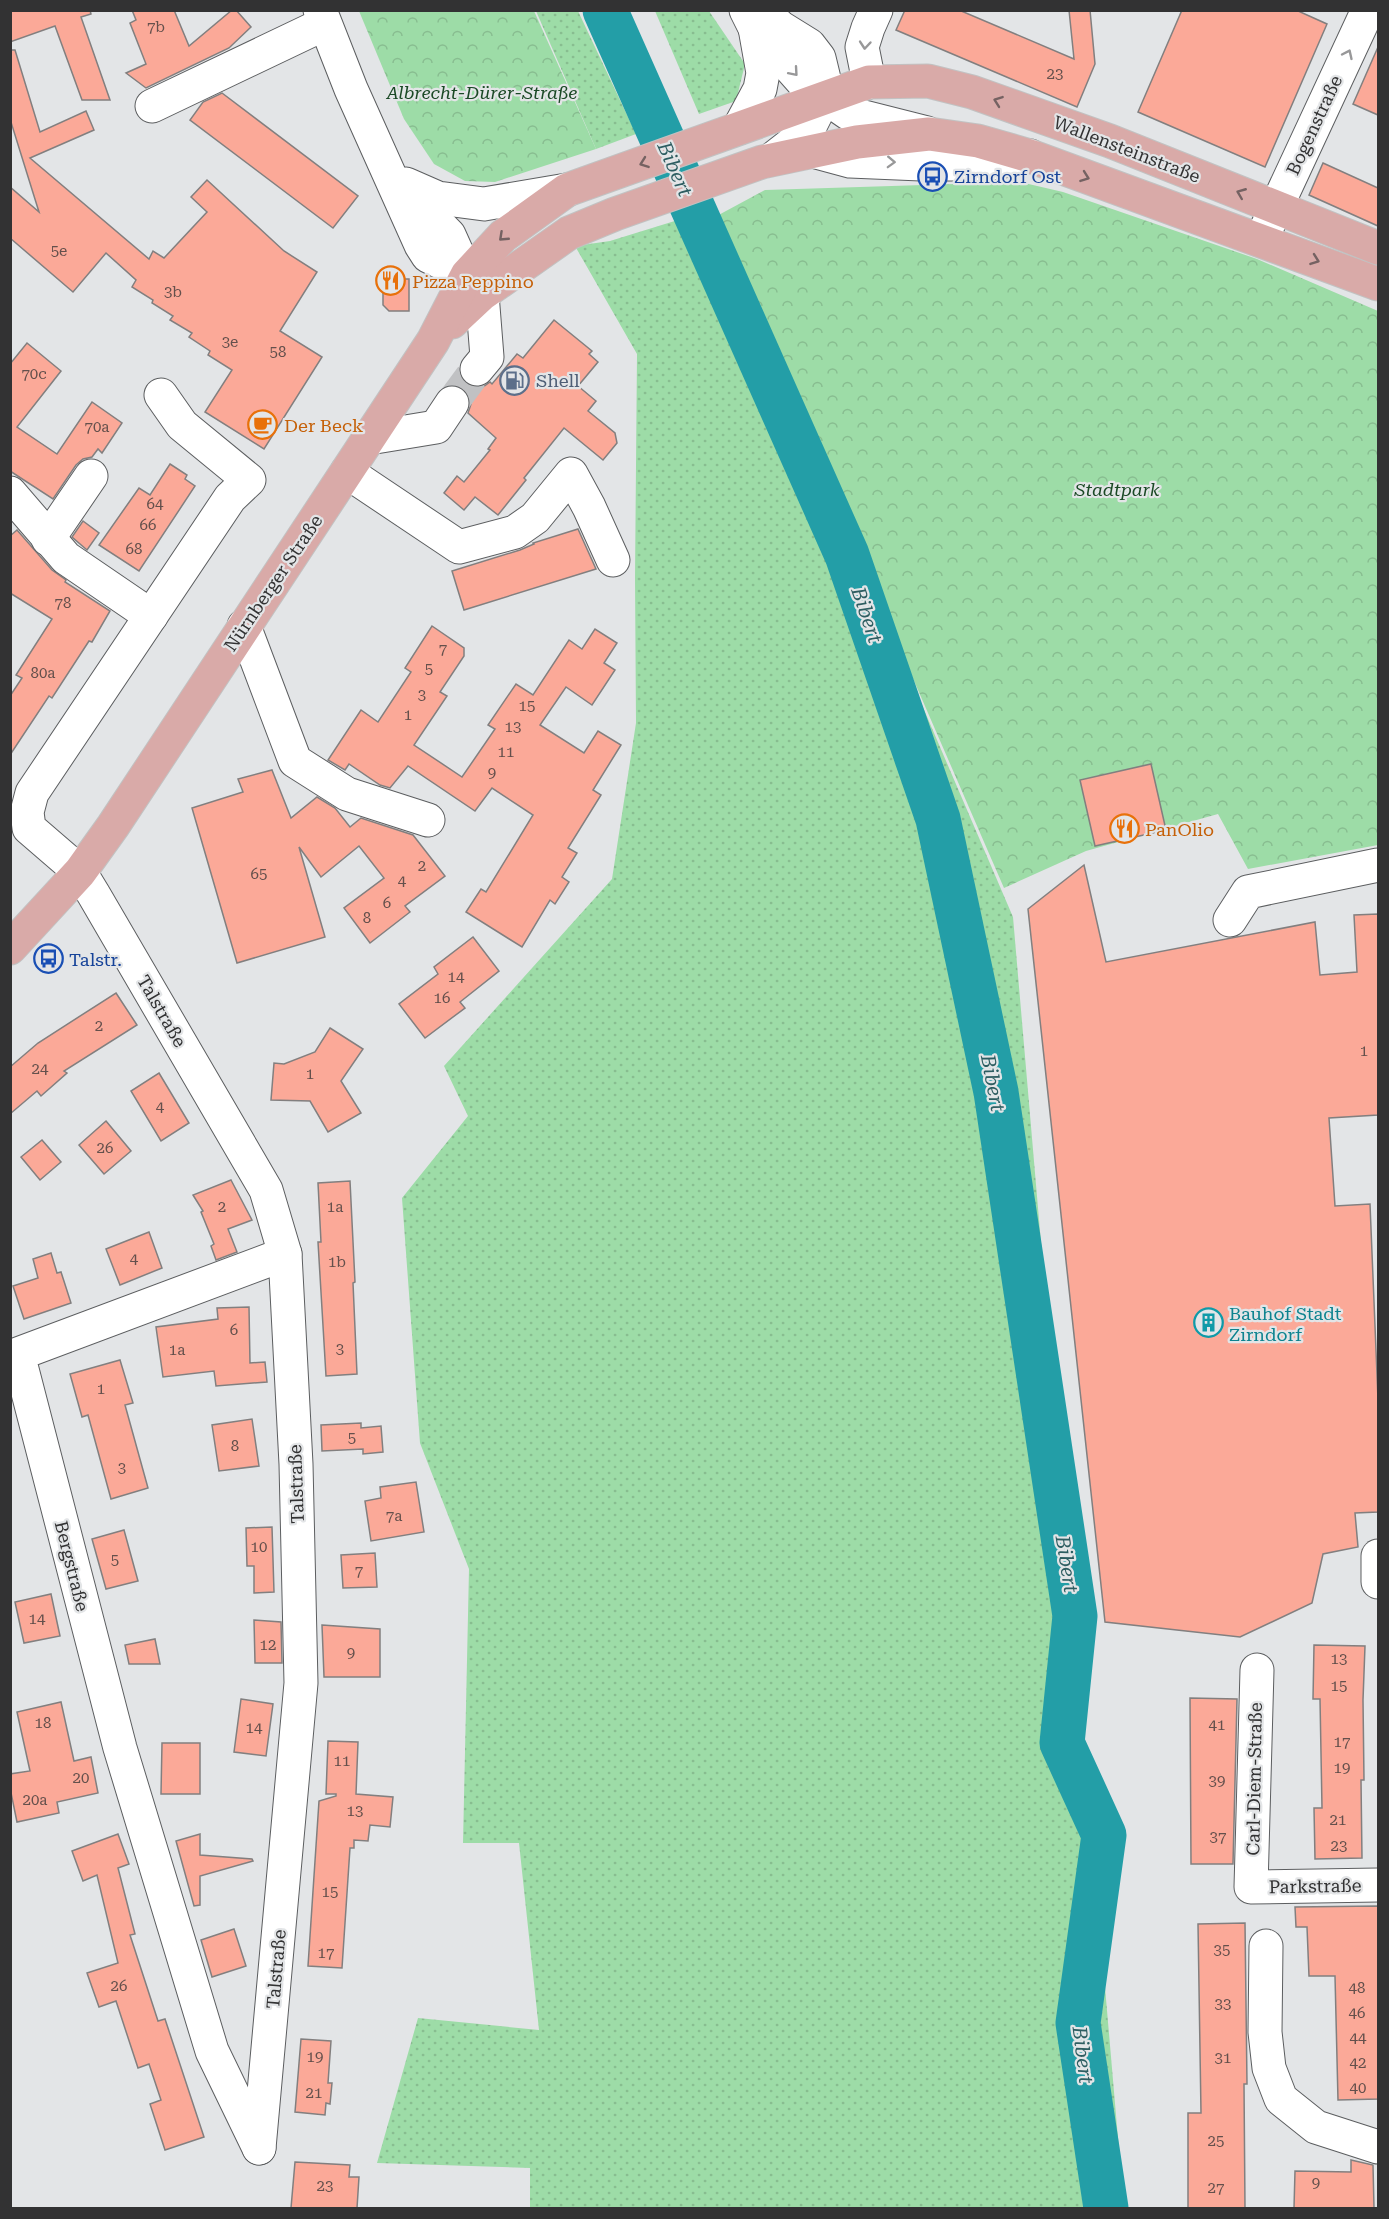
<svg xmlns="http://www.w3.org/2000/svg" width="1389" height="2219" viewBox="0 0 1389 2219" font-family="'Roboto Serif',serif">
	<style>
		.grass { fill: url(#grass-dots) }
		.forest { fill: url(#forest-crowns) }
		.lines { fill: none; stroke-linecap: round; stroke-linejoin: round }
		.river { stroke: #239ea7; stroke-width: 45 }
		.building { fill: #fba998; stroke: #827f7f; stroke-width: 1.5 }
		.minor-tunnel { stroke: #c0c1c3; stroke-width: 33; stroke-dasharray: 33 16; stroke-linecap: butt }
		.minor-casing { stroke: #5c5e60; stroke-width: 35 }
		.major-casing { stroke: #c2c2c2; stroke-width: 35 }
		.minor { stroke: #fff; stroke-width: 33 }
		.major { stroke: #d9aaa8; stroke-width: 33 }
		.oneway { stroke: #989899 }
		.oneway2 { stroke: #756262 }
		.labels { text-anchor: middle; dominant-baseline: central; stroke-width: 4.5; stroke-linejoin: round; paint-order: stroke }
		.number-label { font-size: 15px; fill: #64504c }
		.park-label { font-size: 18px; font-style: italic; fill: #1a4925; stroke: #e3e5e7 }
		.street-label { font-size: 18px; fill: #323233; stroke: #e3e5e7 }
		.transit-label { font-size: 18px; fill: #164399; stroke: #e3e5e7; text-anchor: start }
		.food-label { font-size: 18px; fill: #c56008; stroke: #e3e5e7; text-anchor: start }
		.service-label { font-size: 18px; fill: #4e5e75; stroke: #e3e5e7; text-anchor: start }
		.culture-label { font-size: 18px; fill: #0d838f; stroke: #e3e5e7; text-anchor: start }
		.water-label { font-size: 20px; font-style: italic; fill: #2d5d61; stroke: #e3e5e7 }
	</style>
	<defs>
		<pattern id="grass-dots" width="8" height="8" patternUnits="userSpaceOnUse" patternTransform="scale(1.5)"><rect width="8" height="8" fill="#9ddca7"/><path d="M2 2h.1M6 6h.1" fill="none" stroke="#88bd90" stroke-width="1.8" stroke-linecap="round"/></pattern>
		<pattern id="forest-crowns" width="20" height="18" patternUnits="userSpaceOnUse" patternTransform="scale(1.5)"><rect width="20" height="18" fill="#9ddca7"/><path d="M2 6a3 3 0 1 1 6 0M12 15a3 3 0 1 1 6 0" fill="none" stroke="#88bd90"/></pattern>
	</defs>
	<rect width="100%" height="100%" fill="#e3e5e7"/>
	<!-- grass -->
	<g class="grass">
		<polygon points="536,11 578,11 636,134 596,149"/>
		<polygon points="655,11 709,11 745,64 736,101 699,114"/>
		<polygon points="707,211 713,218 1013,917 1124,2208 530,2208 530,2168 377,2163 418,2018 539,2030 519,1843 463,1843 469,1569 420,1443 402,1198 468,1116 444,1066 612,879 636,723 635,578 637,354 575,246 610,241"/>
	</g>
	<!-- forest -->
	<g class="forest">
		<polygon points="359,11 534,11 596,149 495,182 465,181 434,164 404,119"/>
		<polygon points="1020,182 1063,192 1257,259 1378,311 1378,845 1248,869 1218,814 1086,851 1004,888 713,218 765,190"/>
	</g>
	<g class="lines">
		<!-- river -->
		<polyline class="river" points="605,10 847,555 938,819 996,1092 1075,1616 1062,1743 1104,1835 1078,2023 1106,2208"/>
	</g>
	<!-- building -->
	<g class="building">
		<polygon points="10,10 90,10 91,14 81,17 110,100 82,100 55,26 10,42"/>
		<polygon points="132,10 174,10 189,46 232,10 236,10 251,27 229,48 146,88 126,73 146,64 130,23 136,20"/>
		<polygon points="905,10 959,10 1074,59 1069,10 1090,10 1095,64 1077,107 896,30"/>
		<polygon points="1182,10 1296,10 1327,24 1265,167 1138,112"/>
		<polygon points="1378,47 1378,115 1353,104"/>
		<polygon points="10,50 15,50 40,132 86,111 94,130 30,158 149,259 153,251 164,258 207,212 191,197 207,180 284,251 317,272 280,331 322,357 264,449 205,412 232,370 208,355 210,351 189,337 192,333 170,320 173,316 152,303 153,300 132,287 136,280 106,253 73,292 10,238 10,187 39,212 10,119"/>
		<polygon points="222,93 358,196 333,228 190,120 203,102"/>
		<polygon points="1323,163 1378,188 1378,226 1309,195"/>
		<polygon points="383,279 409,279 409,311 389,311 383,305"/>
		<polygon points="554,320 592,351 589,354 598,362 578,386 596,401 588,411 615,433 617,443 603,460 564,428 524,478 526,480 498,515 475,497 464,510 444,493 457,476 464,482 490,450 488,449 496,438 468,413 471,404 468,394 463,388 454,384 448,385 459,371 465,383 473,387 483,387 490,382 492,384 517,354 523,358"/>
		<polygon points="27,343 61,371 17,427 57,454 92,402 122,423 102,453 98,449 92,457 83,459 76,465 53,499 10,471 10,364"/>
		<polygon points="170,464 187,475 185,479 195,486 139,571 99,545 139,488 150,495"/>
		<polygon points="83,521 99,533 87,550 72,537"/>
		<polygon points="578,529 596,569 464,610 452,571 520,550 534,544 533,543"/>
		<polygon points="17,530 52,570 66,580 65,582 110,611 92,642 89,641 52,698 49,696 10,755 10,696 22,678 16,675 52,619 10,593 10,536"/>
		<polygon points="432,626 464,648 464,656 440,692 447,696 414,745 462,777 495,729 488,725 516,684 533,695 569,640 582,649 595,629 617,643 604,663 615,670 592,705 566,687 540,725 584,753 598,731 621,745 593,790 601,795 568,848 577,853 562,877 569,882 555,904 550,900 522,947 466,912 481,889 486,892 533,815 492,788 475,811 408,766 390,788 380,785 349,764 345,770 328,760 361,710 378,722 411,672 405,668"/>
		<polygon points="1151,764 1166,830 1095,846 1080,780"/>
		<polygon points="272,770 291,818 317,797 335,808 350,827 361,818 413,835 445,876 405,906 410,912 370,943 344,908 384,878 359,846 321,877 299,847 325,937 237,963 192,808 243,792 238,779"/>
		<polygon points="1084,865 1106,962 1315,922 1320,975 1357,972 1354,915 1378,914 1378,1115 1329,1118 1335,1206 1370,1204 1378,1399 1378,1512 1355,1513 1358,1547 1323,1554 1312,1603 1240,1637 1105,1622 1028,909"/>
		<polygon points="473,937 499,971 460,1002 465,1008 425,1038 399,1004 438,974 434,967"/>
		<polygon points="116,993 137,1025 64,1071 67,1073 41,1096 37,1091 10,1114 10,1067 38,1043"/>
		<polygon points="330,1028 363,1049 341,1081 361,1113 328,1132 310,1101 271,1100 274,1063 284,1064 315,1052"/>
		<polygon points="159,1073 189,1123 161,1141 131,1091"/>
		<polygon points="106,1121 131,1151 104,1174 79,1145"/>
		<polygon points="42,1140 61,1162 40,1180 21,1157"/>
		<polygon points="231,1180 252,1220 228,1229 237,1252 216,1260 211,1246 214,1244 201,1212 203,1211 193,1195"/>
		<polygon points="350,1181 355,1282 353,1283 357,1374 326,1376 318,1242 321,1242 318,1183"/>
		<polygon points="149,1232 162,1268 120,1285 106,1249"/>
		<polygon points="51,1253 57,1273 61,1272 71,1303 24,1319 13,1286 38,1278 33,1259"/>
		<polygon points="249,1307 250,1363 265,1362 267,1382 216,1386 214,1371 163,1377 156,1327 218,1319 217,1308"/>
		<polygon points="120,1360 133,1403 125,1405 148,1488 111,1499 88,1415 82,1417 70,1374"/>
		<polygon points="252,1419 259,1466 219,1471 212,1425"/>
		<polygon points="361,1423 361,1428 381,1426 383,1452 363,1454 363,1449 322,1451 321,1425"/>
		<polygon points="416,1482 424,1532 371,1541 365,1501 381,1498 380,1487"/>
		<polygon points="272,1527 274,1592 254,1593 254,1566 247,1566 246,1528"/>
		<polygon points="124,1530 138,1581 106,1589 92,1539"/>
		<polygon points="375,1553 377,1587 343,1588 341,1555"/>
		<polygon points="51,1594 60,1636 24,1643 15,1602"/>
		<polygon points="254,1620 281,1622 282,1663 255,1663"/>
		<polygon points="322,1625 380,1629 380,1677 324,1677"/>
		<polygon points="155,1639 160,1664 129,1664 125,1645"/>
		<polygon points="1314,1645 1365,1646 1363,1700 1364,1780 1361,1780 1362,1858 1315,1859 1314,1808 1322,1808 1320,1699 1313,1699"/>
		<polygon points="1190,1698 1237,1699 1233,1864 1191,1864"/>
		<polygon points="241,1699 273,1704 266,1756 234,1752"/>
		<polygon points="61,1702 74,1761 91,1757 98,1793 57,1802 59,1813 17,1822 10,1788 10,1774 30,1771 17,1712"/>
		<polygon points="328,1741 358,1742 356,1794 393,1797 390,1827 370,1825 368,1841 354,1840 354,1848 350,1848 342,1968 308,1966 319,1801 336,1796 336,1794 326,1794"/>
		<polygon points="162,1743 200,1743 200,1794 161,1794"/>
		<polygon points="118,1834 129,1864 118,1868 135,1934 130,1935 158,2021 165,2019 204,2137 165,2150 150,2104 161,2100 149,2064 138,2068 116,2001 99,2007 87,1973 118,1963 97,1875 83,1881 72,1851"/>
		<polygon points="200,1834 200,1855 252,1859 253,1861 200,1876 200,1905 194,1906 176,1841"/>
		<polygon points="1378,1906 1378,2099 1338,2100 1335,1976 1309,1976 1307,1927 1296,1927 1295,1907"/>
		<polygon points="1245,1923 1247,2084 1244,2084 1245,2208 1188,2208 1188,2113 1201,2113 1198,1924"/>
		<polygon points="234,1929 246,1966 212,1977 201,1940"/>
		<polygon points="301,2039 331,2041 328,2083 332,2083 330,2104 326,2103 325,2115 295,2112"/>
		<polygon points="1351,2160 1373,2165 1374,2208 1294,2208 1295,2171 1351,2172"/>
		<polygon points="295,2162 350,2165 349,2177 359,2177 357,2208 291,2208"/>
	</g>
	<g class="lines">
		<!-- minor-tunnel -->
		<polyline class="minor-tunnel" points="452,403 477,369"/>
		<defs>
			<g id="minor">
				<polyline points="320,10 351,89 421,245 428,256 467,275"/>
				<polyline points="746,10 755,28 803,82 848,113 927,133"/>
				<polyline points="762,10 780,27 809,45 819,58 825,83 825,96 807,132 775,157"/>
				<polyline points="869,82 862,47 868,28 876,10"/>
				<polyline points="152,106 324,24"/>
				<polyline points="739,128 760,89 763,73 755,28"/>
				<polyline points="813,151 850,161 921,164 988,164 1030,156"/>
				<polyline points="406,184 438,198 484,204 567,190"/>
				<polyline points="404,189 449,235 467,275 482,294 487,357 477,369"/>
				<polyline points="1261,240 1368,10"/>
				<polyline points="161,395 182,425 249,480 230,498 32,793 27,812 29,828 80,872 94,895 266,1190 285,1254 296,1464 301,1683 259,2148"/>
				<polyline points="369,438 436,427 452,403"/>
				<polyline points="347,472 459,547 515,532 535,518 571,474 589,507 613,560"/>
				<polyline points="10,493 66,558 151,616"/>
				<polyline points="48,539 91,476"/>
				<polyline points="244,626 295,761 347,794 428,820"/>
				<polyline points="1230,920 1248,892 1378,865"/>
				<polyline points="1378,1556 1378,1582"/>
				<polyline points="1257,1670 1251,1887 1378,1885"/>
				<polyline points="1266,1946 1265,2032 1269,2068 1281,2099 1316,2127 1378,2147"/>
				<polyline points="259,2148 212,2051 120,1748 18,1354 285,1254"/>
			</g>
			<g id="major">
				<polyline points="452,322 482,294 569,233 615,214 762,162 857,142 929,134 978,141 1030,156 1378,284"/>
				<polyline points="10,948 80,872 113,826 433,341 467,275 503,236 567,190 869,82 928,81 972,92 1110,141 1378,248"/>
			</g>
		</defs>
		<!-- minor casing -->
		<use href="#minor" class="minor-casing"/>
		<!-- major casing -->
		<use href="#major" class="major-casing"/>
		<!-- minor -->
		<use href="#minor" class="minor"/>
		<!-- major -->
		<use href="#major" class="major"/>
	</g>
	<!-- one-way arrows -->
	<defs><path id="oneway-chevron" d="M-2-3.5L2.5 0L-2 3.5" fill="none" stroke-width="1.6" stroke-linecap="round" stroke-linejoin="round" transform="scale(1.5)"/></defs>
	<g class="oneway">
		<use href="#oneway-chevron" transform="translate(865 45) rotate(95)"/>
		<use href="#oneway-chevron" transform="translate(1348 54) rotate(-65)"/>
		<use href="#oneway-chevron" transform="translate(794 72) rotate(49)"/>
		<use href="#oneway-chevron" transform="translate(891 162) rotate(2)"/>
	</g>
	<g class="oneway2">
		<use href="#oneway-chevron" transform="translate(998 101) rotate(-160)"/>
		<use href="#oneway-chevron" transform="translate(644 163) rotate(160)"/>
		<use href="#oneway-chevron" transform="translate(1085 177) rotate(20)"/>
		<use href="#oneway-chevron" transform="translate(1241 193) rotate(-158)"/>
		<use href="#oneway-chevron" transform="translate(503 237) rotate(137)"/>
		<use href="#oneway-chevron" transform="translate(1315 260) rotate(20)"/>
	</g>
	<!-- icons -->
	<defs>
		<symbol id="bus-ring" viewBox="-11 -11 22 22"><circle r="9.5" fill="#e3e5e7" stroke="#1a4fb4" stroke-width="1.5"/><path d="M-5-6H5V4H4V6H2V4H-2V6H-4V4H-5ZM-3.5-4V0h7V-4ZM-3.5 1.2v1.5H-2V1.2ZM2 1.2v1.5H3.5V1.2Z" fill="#1a4fb4"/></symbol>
		<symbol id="restaurant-ring" viewBox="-11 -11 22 22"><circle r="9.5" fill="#e3e5e7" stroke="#e8710a" stroke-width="1.5"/><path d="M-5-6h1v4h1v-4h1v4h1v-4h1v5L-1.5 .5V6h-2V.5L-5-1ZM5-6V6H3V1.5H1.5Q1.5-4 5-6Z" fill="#e8710a"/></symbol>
		<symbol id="fuel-ring" viewBox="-11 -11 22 22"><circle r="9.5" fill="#e3e5e7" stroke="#5c6f8a" stroke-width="1.5"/><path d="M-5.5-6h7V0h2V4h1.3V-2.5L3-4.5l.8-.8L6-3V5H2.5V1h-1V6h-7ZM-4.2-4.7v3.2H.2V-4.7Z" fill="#5c6f8a"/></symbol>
		<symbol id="cafe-ring" viewBox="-11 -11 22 22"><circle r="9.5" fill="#e3e5e7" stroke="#e8710a" stroke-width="1.5"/><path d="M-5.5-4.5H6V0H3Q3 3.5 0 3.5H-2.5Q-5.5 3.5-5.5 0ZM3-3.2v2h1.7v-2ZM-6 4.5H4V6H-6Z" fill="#e8710a"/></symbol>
		<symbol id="building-ring" viewBox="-11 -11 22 22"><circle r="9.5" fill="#e3e5e7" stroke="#0f9aa8" stroke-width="1.5"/><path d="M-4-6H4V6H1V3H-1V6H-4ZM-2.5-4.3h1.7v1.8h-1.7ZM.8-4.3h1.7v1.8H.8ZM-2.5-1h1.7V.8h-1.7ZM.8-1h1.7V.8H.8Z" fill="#0f9aa8"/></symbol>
	</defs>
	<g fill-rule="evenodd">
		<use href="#bus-ring" x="916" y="160" width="33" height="33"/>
		<use href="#restaurant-ring" x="374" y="264" width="33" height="33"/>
		<use href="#fuel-ring" x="498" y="364" width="33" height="33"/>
		<use href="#cafe-ring" x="246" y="408" width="33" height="33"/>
		<use href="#restaurant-ring" x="1108" y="812" width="33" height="33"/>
		<use href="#bus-ring" x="32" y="942" width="33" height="33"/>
		<use href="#building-ring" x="1192" y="1306" width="33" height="33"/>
	</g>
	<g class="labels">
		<!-- number labels -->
		<g class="number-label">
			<text x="156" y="27">7b</text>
			<text x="1055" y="74">23</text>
			<text x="59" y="251">5e</text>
			<text x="173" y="292">3b</text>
			<text x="230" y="342">3e</text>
			<text x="278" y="352">58</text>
			<text x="34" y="374">70c</text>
			<text x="97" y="427">70a</text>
			<text x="155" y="504">64</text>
			<text x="148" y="525">66</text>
			<text x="134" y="549">68</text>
			<text x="63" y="603">78</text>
			<text x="443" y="649">7</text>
			<text x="429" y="669">5</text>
			<text x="43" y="673">80a</text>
			<text x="422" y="695">3</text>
			<text x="527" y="706">15</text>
			<text x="408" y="715">1</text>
			<text x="513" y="727">13</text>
			<text x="506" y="752">11</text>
			<text x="492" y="773">9</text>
			<text x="422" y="866">2</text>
			<text x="259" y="874">65</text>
			<text x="402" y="881">4</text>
			<text x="387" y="903">6</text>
			<text x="367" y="918">8</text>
			<text x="456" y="977">14</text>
			<text x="442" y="998">16</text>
			<text x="99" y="1026">2</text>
			<text x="1364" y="1051">1</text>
			<text x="40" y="1069">24</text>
			<text x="310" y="1074">1</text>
			<text x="160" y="1107">4</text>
			<text x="105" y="1148">26</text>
			<text x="222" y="1207">2</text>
			<text x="335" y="1207">1a</text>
			<text x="134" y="1259">4</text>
			<text x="337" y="1262">1b</text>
			<text x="234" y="1330">6</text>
			<text x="340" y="1349">3</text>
			<text x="177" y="1350">1a</text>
			<text x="101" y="1389">1</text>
			<text x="352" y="1438">5</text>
			<text x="235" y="1446">8</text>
			<text x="122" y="1468">3</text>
			<text x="394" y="1516">7a</text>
			<text x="259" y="1547">10</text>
			<text x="115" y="1560">5</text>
			<text x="359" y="1571">7</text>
			<text x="37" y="1619">14</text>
			<text x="268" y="1645">12</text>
			<text x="351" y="1653">9</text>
			<text x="1339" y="1659">13</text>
			<text x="1339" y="1686">15</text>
			<text x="43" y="1723">18</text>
			<text x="1217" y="1725">41</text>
			<text x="254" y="1728">14</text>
			<text x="1342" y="1742">17</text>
			<text x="342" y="1761">11</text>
			<text x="1342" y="1768">19</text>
			<text x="81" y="1778">20</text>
			<text x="1217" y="1781">39</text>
			<text x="35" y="1800">20a</text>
			<text x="355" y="1811">13</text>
			<text x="1338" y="1820">21</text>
			<text x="1218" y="1837">37</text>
			<text x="1339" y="1846">23</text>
			<text x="330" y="1892">15</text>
			<text x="1222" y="1950">35</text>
			<text x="326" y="1953">17</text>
			<text x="119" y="1986">26</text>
			<text x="1357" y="1988">48</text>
			<text x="1223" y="2004">33</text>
			<text x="1357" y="2013">46</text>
			<text x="1358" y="2038">44</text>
			<text x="315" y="2057">19</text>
			<text x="1223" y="2058">31</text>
			<text x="1358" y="2063">42</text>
			<text x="1358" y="2088">40</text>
			<text x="314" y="2093">21</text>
			<text x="1216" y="2141">25</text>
			<text x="1316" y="2183">9</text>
			<text x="325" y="2186">23</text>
			<text x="1216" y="2188">27</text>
		</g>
		<!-- park labels -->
		<g class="park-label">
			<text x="482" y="92">Albrecht-Dürer-Straße</text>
			<text x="1117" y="489">Stadtpark</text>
		</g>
		<!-- street labels -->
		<g class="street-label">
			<text transform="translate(1314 125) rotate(-65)">Bogenstraße</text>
			<text transform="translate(1127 149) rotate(21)">Wallensteinstraße</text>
			<text transform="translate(273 583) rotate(-56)">Nürnberger Straße</text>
			<text transform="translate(162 1011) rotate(60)">Talstraße</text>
			<text transform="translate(296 1484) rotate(-92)">Talstraße</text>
			<text transform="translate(72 1566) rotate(76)">Bergstraße</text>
			<text transform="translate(1254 1779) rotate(-89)">Carl-Diem-Straße</text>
			<text transform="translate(1315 1886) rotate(-1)">Parkstraße</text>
			<text transform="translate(276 1969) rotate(-85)">Talstraße</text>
		</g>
		<!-- transit labels -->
		<g class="transit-label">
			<text x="954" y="176">Zirndorf Ost</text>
			<text x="69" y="959">Talstr.</text>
		</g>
		<!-- food labels -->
		<g class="food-label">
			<text x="412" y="281">Pizza Peppino</text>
			<text x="284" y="425">Der Beck</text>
			<text x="1145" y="829">PanOlio</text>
		</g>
		<!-- service labels -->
		<g class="service-label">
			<text x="536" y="380">Shell</text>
		</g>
		<!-- culture labels -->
		<g class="culture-label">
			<text x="1229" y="1313">Bauhof Stadt<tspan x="1229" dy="21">Zirndorf</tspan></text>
		</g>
		<!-- water labels -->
		<g class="water-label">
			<text transform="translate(675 169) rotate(66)">Bibert</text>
			<text transform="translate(867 615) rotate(71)">Bibert</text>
			<text transform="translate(993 1083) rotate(79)">Bibert</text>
			<text transform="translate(1067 1564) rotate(81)">Bibert</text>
			<text transform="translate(1083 2055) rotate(83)">Bibert</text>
		</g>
	</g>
	<!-- border -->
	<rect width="1389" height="2219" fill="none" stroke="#323233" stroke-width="24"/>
</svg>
